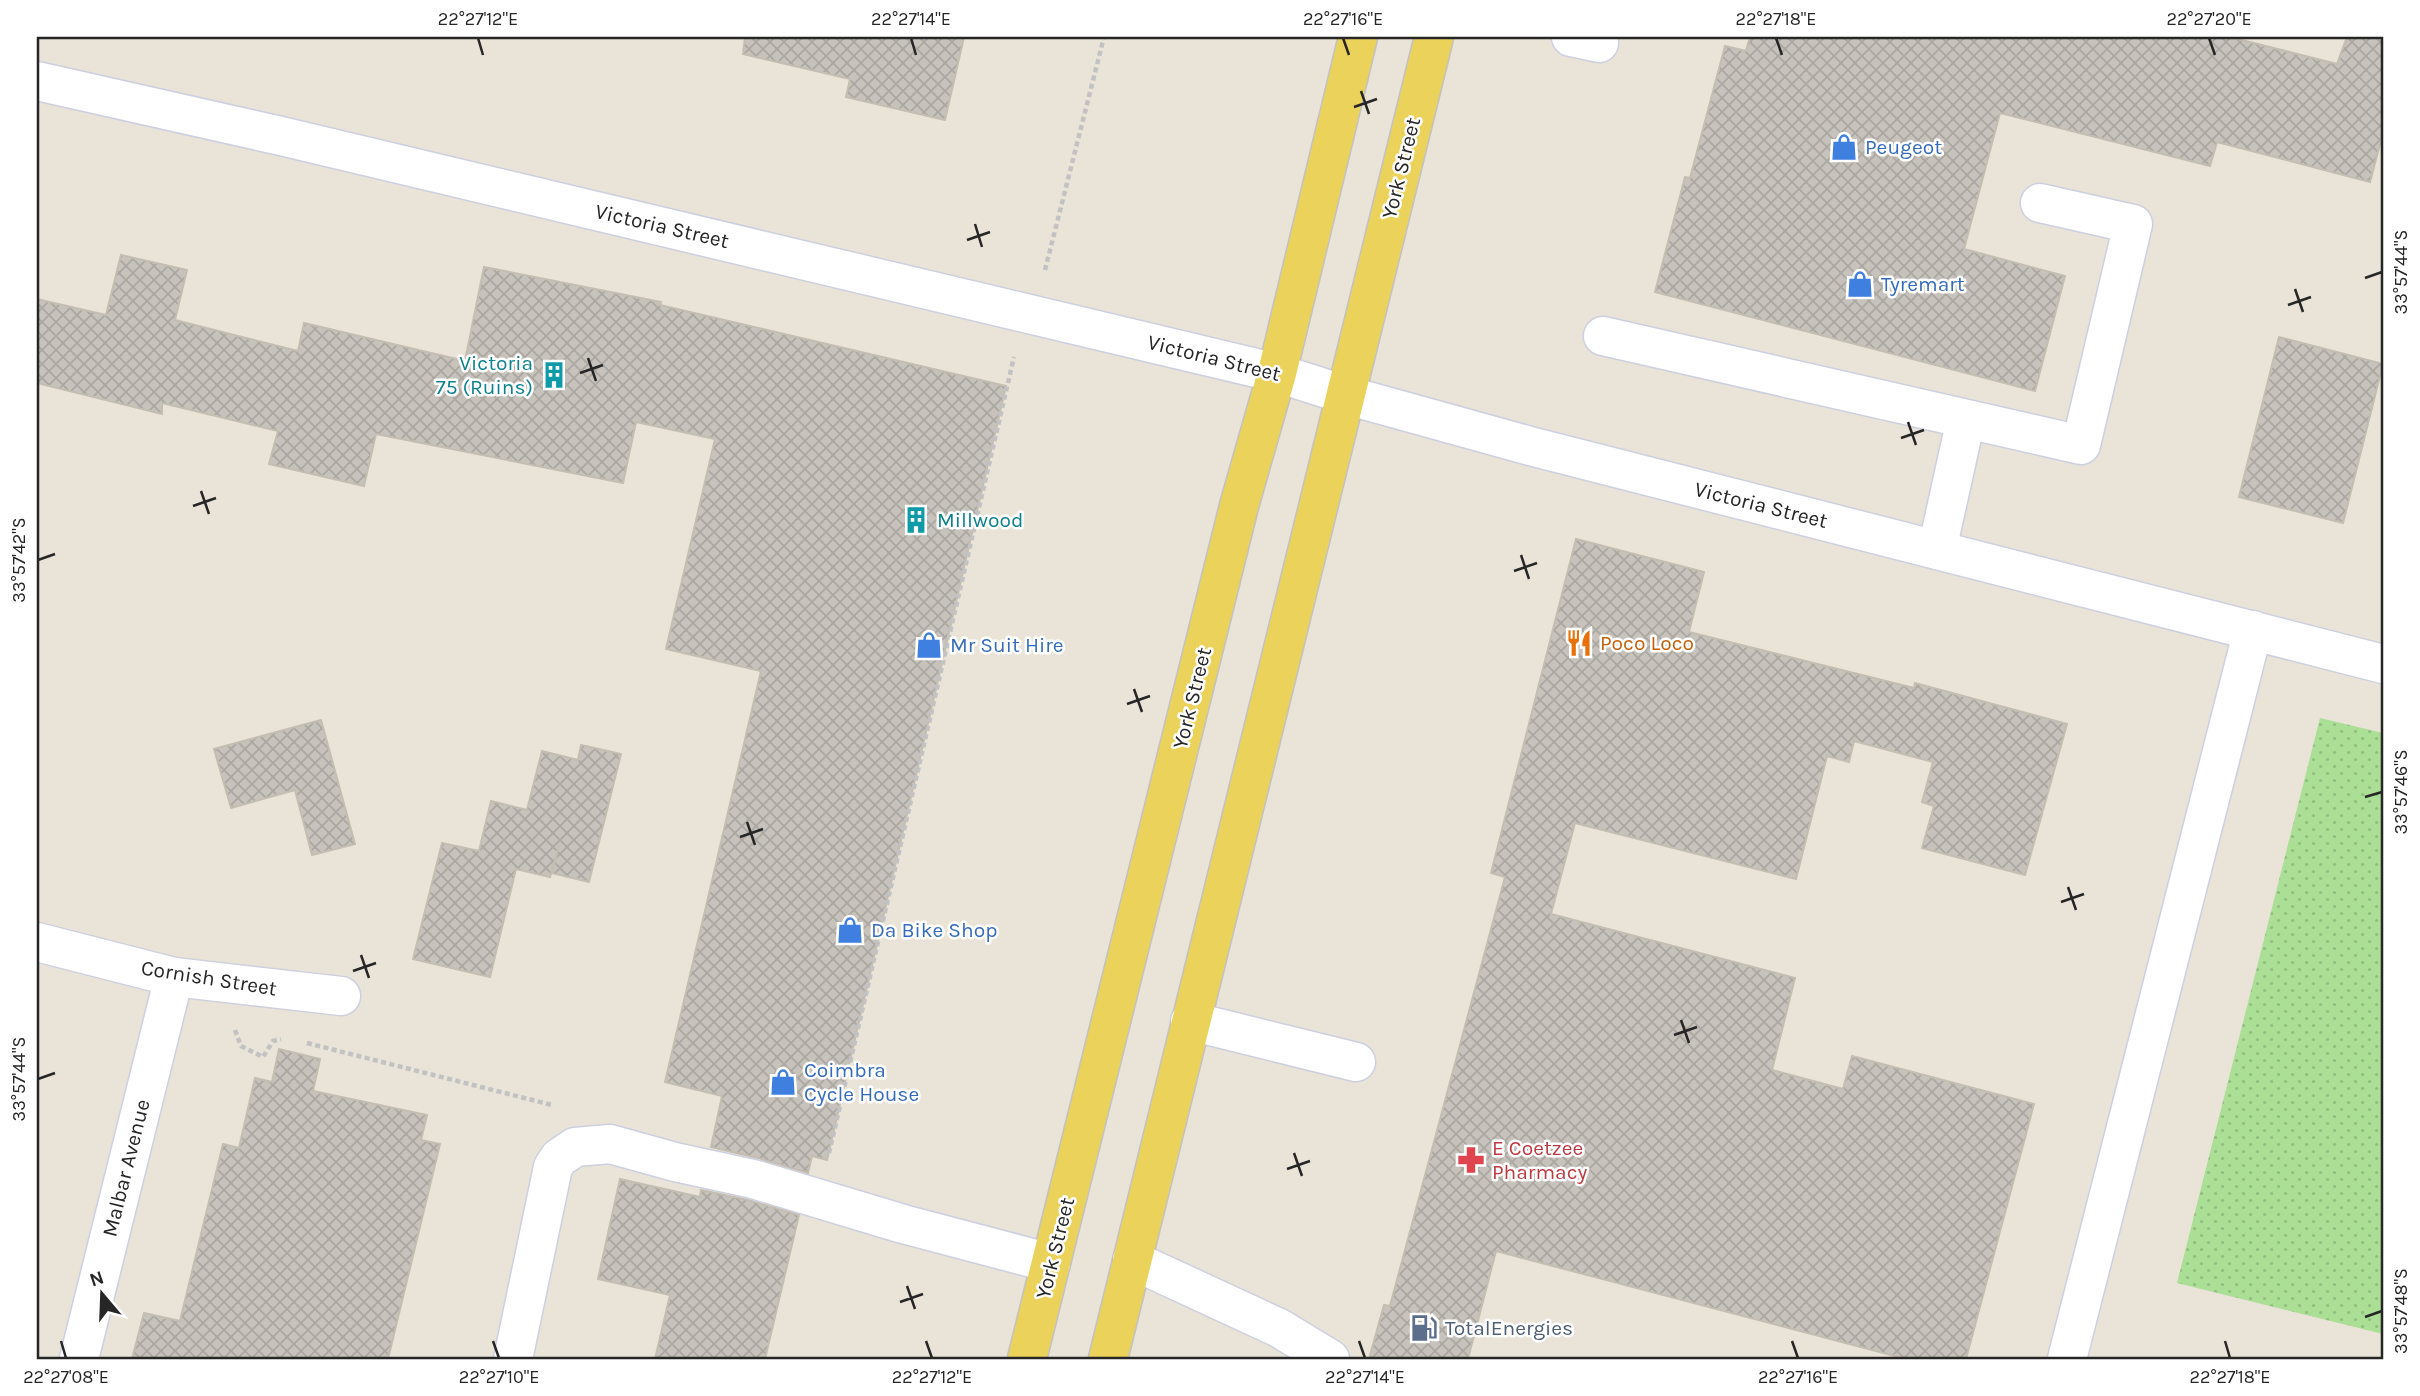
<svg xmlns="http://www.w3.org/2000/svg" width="2420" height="1396" viewBox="0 0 2420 1396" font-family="Karla,sans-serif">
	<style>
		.grass { fill: url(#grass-dots) }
		.building { fill: url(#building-cross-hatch); stroke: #c4beb2; stroke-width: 2 }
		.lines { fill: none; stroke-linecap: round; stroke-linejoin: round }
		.minor-casing { stroke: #cdd0df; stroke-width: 41 }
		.major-casing { stroke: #c2c2c2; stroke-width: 41 }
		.path { stroke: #c2c2c2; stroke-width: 4.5; stroke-dasharray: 5 3.5; stroke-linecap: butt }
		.minor { stroke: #fff; stroke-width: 38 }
		.major { stroke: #ebd25b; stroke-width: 38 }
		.ticks { fill: none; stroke: #262626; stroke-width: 2.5 }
		.labels { text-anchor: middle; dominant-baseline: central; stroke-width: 5; stroke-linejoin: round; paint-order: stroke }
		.shop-label { font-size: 21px; fill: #366cbe; stroke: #fff; text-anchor: start }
		.street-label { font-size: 21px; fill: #262626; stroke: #fff }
		.culture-label { font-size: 21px; fill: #0d838f; stroke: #fff; text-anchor: end }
		.food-label { font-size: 21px; fill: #c56008; stroke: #fff; text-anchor: start }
		.health-label { font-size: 21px; fill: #be3a42; stroke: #fff; text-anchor: start }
		.service-label { font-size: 21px; fill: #4e5e75; stroke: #fff; text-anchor: start }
		.neatline { fill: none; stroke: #262626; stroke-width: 2.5 }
		.ticks-label { font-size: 18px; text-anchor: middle; fill: #262626 }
	</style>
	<defs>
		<pattern id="grass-dots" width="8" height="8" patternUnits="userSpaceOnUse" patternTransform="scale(1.75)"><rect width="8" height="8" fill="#aadf95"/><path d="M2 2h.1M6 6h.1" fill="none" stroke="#92bf80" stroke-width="1.8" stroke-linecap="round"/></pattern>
		<pattern id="building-cross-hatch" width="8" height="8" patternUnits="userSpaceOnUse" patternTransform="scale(1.75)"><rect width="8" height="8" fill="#c7c2bb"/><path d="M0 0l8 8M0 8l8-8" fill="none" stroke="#aba7a1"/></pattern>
	</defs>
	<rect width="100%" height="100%" fill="#e9e3d8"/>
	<!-- grass -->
	<polygon class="grass" points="2320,718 2383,733 2383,1334 2177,1283"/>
	<!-- building -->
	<g class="building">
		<polygon points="745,37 964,37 945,120 846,97 850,79 743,54"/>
		<polygon points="1750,37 2230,37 2337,64 2347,37 2383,37 2383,133 2370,182 2217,142 2210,166 2000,113 1964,249 2065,276 2035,391 1655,292 1685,177 1690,178 1725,46 1746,51"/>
		<polygon points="121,255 187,270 175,320 298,351 304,323 465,361 484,267 661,302 660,305 1006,386 827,1160 812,1156 808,1173 758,1158 711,1147 722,1096 665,1082 761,671 666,649 715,439 636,422 623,483 376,434 364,486 269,464 278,431 162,403 162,414 37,383 37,299 106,315"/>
		<polygon points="2279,337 2383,364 2343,523 2239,497"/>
		<polygon points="1576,539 1704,572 1689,632 1914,688 1915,683 2067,724 2025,875 1922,848 1934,806 1922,802 1933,762 1854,741 1849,762 1827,756 1796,879 1575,823 1551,914 1795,978 1772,1070 1843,1089 1852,1056 2034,1104 1966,1359 1906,1359 1496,1251 1468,1359 1369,1359 1384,1305 1390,1306 1505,877 1491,873"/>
		<polygon points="321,720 355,844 312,855 295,790 231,808 214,749"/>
		<polygon points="581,745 621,754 589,882 552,873 559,845 550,877 516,869 490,977 413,959 442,843 479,851 491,801 527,810 542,751 578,760"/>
		<polygon points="279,1049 320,1059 313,1091 427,1115 421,1140 440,1144 388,1359 132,1359 144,1313 180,1321 223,1144 239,1148 255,1078 272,1082"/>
		<polygon points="620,1179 700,1197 701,1190 748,1200 799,1215 765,1359 655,1359 670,1295 598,1279"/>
	</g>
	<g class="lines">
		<defs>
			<g id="minor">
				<polyline points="1571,37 1599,43"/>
				<polyline points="37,81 281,136 1277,373 1346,395 1530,446 2383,664"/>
				<polyline points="1603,336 2081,445 2133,224 2040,203"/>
				<polyline points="1937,550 1966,419"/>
				<polyline points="37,942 174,977 341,996"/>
				<polyline points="1190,1021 1356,1062"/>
				<polyline points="1132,1260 1279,1328 1330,1359"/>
				<polyline points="79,1359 174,977"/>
				<polyline points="513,1359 553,1167 559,1158 575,1147 610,1144 675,1162 753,1179 903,1224 1051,1263"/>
				<polyline points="2067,1359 2253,630"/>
			</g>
			<g id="major">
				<polyline points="1027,1359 1239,506 1277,373 1358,37"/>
				<polyline points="1108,1359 1434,37"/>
			</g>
		</defs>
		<!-- minor casing -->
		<use href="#minor" class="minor-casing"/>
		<!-- major casing -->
		<use href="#major" class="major-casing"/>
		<!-- path -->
		<g class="path">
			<polyline points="1045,270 1104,37"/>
			<polyline points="235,1030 241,1046 263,1057 273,1041 281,1039"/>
			<polyline points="307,1043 552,1105"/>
			<polyline points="829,1153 1014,357"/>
		</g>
		<!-- minor -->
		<use href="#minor" class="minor"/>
		<!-- major -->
		<use href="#major" class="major"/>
	</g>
	<!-- ticks -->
	<path class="ticks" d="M478 38 483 55M911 38 916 55M1343 38 1349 55M1776 38 1782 55M2209 38 2215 55M1361 91 1369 114M1354 107 1377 99M975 224 982 247M967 240 990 232M2365 278 2382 272M2295 289 2303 312M2288 305 2311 297M588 358 596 381M580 373 603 365M1908 422 1916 445M1901 438 1924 430M201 491 209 514M193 506 216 498M1521 555 1529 579M38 560 55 554M1514 571 1537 563M1134 689 1142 712M1127 704 1150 696M2365 797 2382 792M747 822 755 845M740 837 763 829M2068 887 2076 910M2061 902 2084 894M361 955 369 978M353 971 376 963M1681 1020 1689 1043M1674 1035 1697 1027M38 1079 55 1073M1294 1153 1302 1176M1287 1169 1310 1161M907 1286 915 1309M900 1302 923 1294M2365 1317 2382 1311M61 1341 66 1358M493 1341 499 1358M926 1341 932 1358M1359 1341 1365 1358M1792 1341 1798 1358M2225 1341 2230 1358"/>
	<!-- icons -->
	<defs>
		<symbol id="shop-bare" viewBox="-9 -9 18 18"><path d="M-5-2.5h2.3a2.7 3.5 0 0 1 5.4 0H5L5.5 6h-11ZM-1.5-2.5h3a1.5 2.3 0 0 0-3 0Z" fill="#3f7fe0" stroke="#fff" stroke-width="2.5" paint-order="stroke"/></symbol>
		<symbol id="building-bare" viewBox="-9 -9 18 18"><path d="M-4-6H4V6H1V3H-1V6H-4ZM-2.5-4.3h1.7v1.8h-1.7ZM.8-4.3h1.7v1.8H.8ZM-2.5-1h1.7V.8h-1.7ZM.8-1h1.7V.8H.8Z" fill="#0f9aa8" stroke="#fff" stroke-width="2.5" paint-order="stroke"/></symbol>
		<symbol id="restaurant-bare" viewBox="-9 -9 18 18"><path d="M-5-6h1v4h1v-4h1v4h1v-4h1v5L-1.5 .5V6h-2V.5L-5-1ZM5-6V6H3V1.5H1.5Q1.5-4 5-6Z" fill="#e8710a" stroke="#fff" stroke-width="2.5" paint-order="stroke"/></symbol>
		<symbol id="pharmacy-bare" viewBox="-9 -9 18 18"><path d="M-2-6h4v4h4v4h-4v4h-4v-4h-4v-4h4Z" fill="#e0444e" stroke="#fff" stroke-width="2.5" paint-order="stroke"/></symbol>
		<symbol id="fuel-bare" viewBox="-9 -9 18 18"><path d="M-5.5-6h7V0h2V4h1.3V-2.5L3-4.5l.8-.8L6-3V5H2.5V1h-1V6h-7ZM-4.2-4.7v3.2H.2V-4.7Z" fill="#5c6f8a" stroke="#fff" stroke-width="2.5" paint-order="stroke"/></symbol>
	</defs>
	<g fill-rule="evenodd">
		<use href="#shop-bare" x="1825" y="128" width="38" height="38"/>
		<use href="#shop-bare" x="1841" y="265" width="38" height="38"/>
		<use href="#building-bare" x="535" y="356" width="38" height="38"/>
		<use href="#building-bare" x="897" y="501" width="38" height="38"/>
		<use href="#restaurant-bare" x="1560" y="624" width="38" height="38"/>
		<use href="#shop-bare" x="910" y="626" width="38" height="38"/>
		<use href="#shop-bare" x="831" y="911" width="38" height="38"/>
		<use href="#shop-bare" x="764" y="1063" width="38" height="38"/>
		<use href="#pharmacy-bare" x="1452" y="1141" width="38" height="38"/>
		<use href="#fuel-bare" x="1405" y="1309" width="38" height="38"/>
	</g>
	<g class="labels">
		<!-- shop labels -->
		<g class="shop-label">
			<text x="1865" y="147">Peugeot</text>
			<text x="1881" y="284">Tyremart</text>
			<text x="950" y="645">Mr Suit Hire</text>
			<text x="871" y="930">Da Bike Shop</text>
			<text x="804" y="1070">Coimbra<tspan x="804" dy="24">Cycle House</tspan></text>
		</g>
		<!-- street labels -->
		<g class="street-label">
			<text transform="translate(1401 168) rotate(-76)">York Street</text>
			<text transform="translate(662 226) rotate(13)">Victoria Street</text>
			<text transform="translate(1214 358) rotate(14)">Victoria Street</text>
			<text transform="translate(1761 505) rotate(14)">Victoria Street</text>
			<text transform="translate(1192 698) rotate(-76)">York Street</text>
			<text transform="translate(209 978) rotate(9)">Cornish Street</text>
			<text transform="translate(126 1168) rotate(-76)">Malbar Avenue</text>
			<text transform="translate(1055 1248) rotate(-76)">York Street</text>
		</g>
		<!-- culture labels -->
		<g class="culture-label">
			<text x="533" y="363">Victoria<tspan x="533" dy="24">75 (Ruins)</tspan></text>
			<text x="937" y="520" text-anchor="start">Millwood</text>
		</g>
		<!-- food labels -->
		<g class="food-label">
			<text x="1600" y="643">Poco Loco</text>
		</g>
		<!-- health labels -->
		<g class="health-label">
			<text x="1492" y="1148">E Coetzee<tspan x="1492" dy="24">Pharmacy</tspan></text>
		</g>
		<!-- service labels -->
		<g class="service-label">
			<text x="1445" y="1328">TotalEnergies</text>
		</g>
	</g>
	<!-- border -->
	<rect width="2420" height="1396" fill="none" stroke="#ffffff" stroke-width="77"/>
	<!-- north arrow -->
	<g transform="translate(102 1294) rotate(341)" stroke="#ffffff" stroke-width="5" paint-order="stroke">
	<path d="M0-5L12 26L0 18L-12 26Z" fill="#262626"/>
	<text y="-10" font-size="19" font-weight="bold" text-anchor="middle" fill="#262626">N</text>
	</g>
	<rect x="38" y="38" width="2344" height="1320" class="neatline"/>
	<g class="ticks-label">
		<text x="478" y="25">22°27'12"E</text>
		<text x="911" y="25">22°27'14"E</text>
		<text x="1343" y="25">22°27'16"E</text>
		<text x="1776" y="25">22°27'18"E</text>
		<text x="2209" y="25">22°27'20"E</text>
		<text transform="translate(2401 272) rotate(-90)" y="6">33°57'44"S</text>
		<text transform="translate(19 560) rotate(-90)" y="6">33°57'42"S</text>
		<text transform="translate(2401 792) rotate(-90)" y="6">33°57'46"S</text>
		<text transform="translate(19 1079) rotate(-90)" y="6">33°57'44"S</text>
		<text transform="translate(2401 1311) rotate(-90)" y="6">33°57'48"S</text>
		<text x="66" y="1383">22°27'08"E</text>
		<text x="499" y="1383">22°27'10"E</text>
		<text x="932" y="1383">22°27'12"E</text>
		<text x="1365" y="1383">22°27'14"E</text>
		<text x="1798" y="1383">22°27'16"E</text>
		<text x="2230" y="1383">22°27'18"E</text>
	</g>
</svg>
